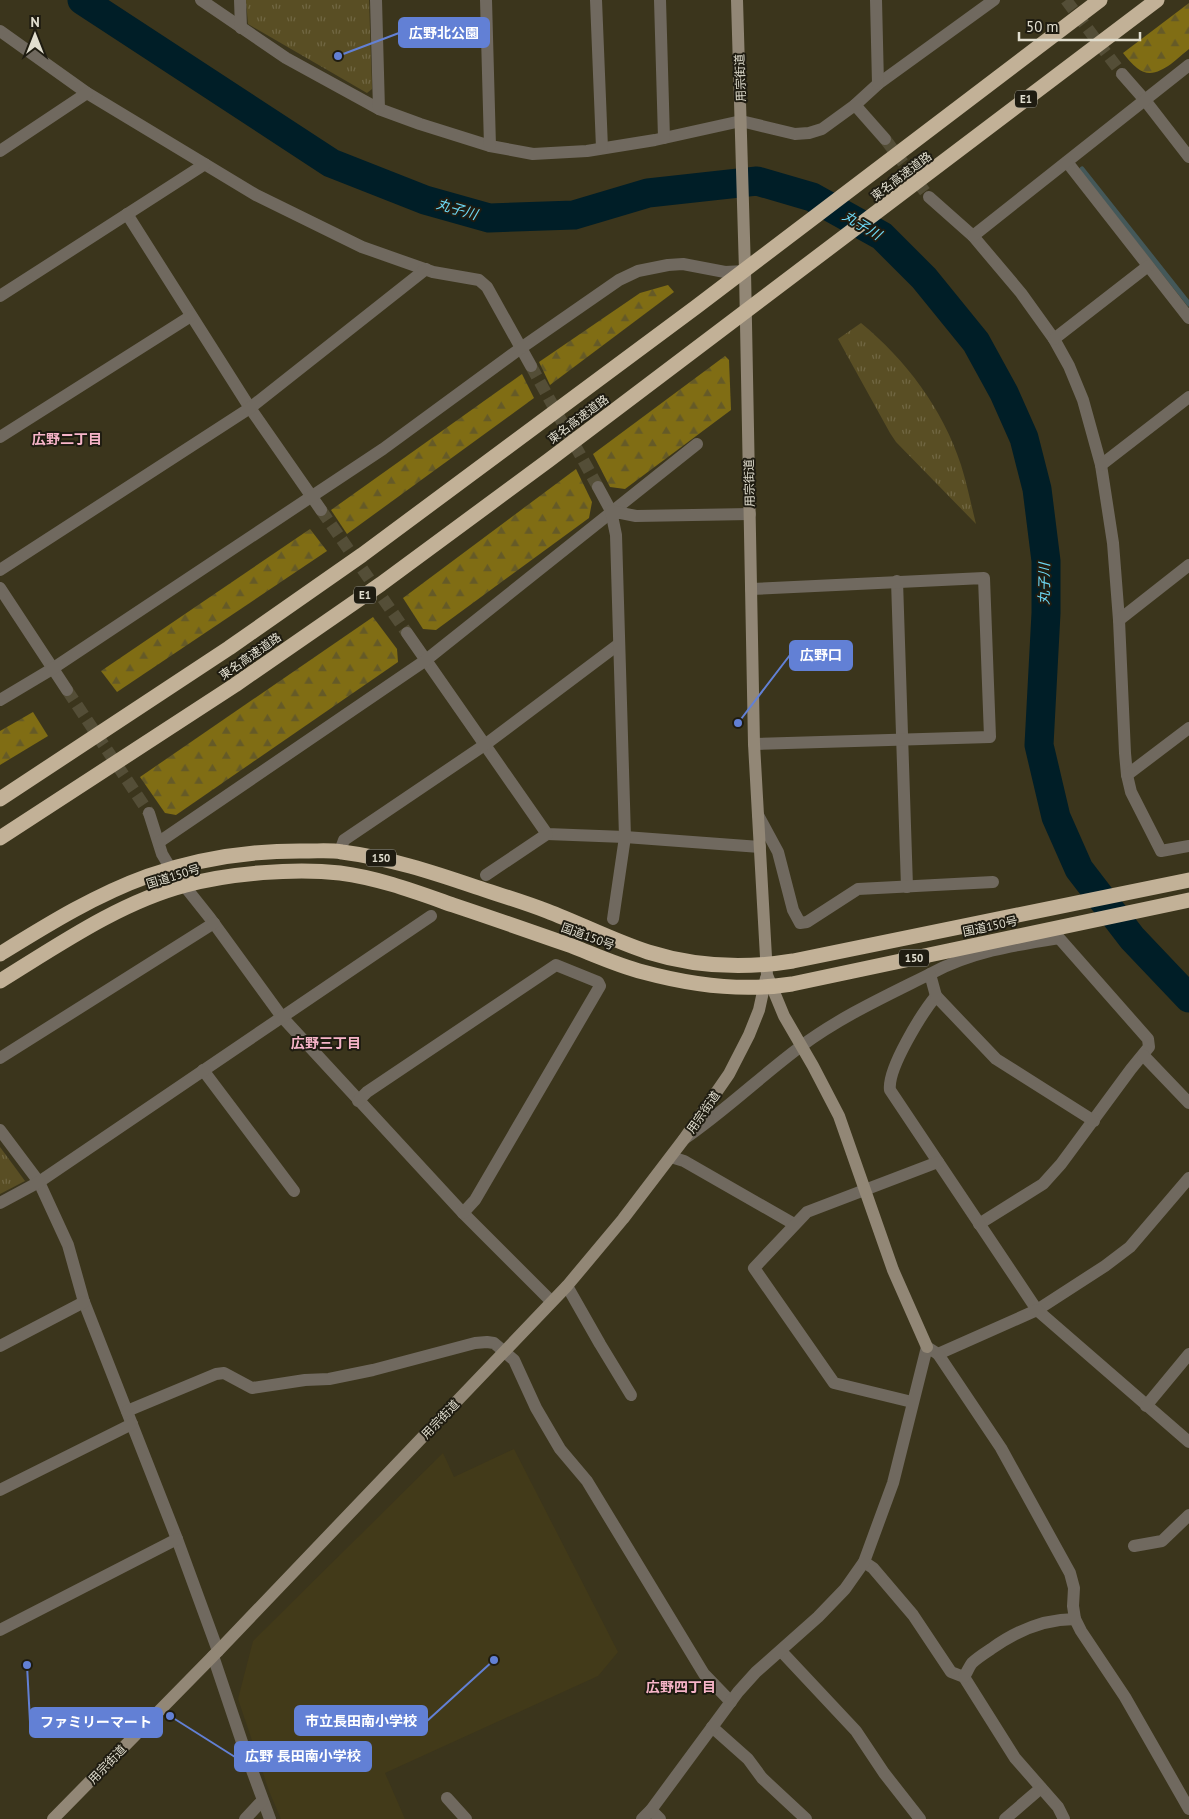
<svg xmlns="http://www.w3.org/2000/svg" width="1189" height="1819" viewBox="0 0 1189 1819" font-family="'PT Sans','Noto Sans JP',sans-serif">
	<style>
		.built { fill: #423a19 }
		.forest { fill: url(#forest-firs) }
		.park { fill: url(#park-tufts) }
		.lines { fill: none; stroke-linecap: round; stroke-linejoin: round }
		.stream { stroke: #445859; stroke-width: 5 }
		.river { stroke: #001e27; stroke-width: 29 }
		.street-tunnel { stroke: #544e37; stroke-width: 12; stroke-dasharray: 12 6; stroke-linecap: butt }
		.street { stroke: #70695f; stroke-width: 12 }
		.secondary { stroke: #928776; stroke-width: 12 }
		.highway { stroke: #c2b197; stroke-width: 15 }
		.labels { text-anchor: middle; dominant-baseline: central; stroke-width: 4; stroke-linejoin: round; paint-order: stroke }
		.shield { fill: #1f1c11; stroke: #a7a496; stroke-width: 1 }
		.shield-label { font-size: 11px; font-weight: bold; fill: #e1decf }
		.street-label { font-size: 12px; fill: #e1decf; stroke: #1f1c11 }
		.water-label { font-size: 14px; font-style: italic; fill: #6dd8f5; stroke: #1f1c11 }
		.neighbourhood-label { font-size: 14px; font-weight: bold; fill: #f6b4c8; stroke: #1f1c11 }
		.leader { fill: none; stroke: #6280d5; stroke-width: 2 }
		.callout-dot { fill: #6280d5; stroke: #1f1c11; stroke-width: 2 }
		.callout { fill: #6280d5; stroke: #6280d5; stroke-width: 2 }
		.callout-label { font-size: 14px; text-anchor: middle; font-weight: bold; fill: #fff }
	</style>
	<defs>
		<pattern id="forest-firs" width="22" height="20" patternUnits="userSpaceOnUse" patternTransform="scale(1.25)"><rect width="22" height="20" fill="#806d14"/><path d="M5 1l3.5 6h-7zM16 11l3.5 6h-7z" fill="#655a27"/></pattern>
		<pattern id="park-tufts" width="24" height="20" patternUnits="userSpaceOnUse" patternTransform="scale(1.25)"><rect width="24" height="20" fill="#594e24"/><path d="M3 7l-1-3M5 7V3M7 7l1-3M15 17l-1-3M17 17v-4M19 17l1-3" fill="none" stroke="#716743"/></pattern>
	</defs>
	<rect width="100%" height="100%" fill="#3b351c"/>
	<!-- built -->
	<polygon class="built" points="514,1449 618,1652 598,1676 385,1773 405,1819 281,1819 269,1791 238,1699 253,1641 443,1453 454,1477"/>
	<!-- forest -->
	<g class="forest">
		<path d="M1189 3V49C1175 60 1155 83 1137 68 1132 64 1127 58 1123 53Z"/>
		<polygon points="668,285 674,292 550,385 539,362 640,293"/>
		<polygon points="725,356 729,360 731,410 625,489 610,487 593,454"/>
		<polygon points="522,374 534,398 347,534 331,510"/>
		<polygon points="576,469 592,502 589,518 436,630 423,629 403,598"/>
		<polygon points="310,529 327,551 117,692 101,671"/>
		<polygon points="373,617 397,649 398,662 176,815 165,813 140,777"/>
		<polygon points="33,712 48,736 0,765 0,731"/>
	</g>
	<!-- park -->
	<g class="park">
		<polygon points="246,0 369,0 372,89 367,93 248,24"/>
		<path d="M861 323C906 360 943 409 961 465 967 484 971 504 976 524L896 442 890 433 838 339Z"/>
		<polygon points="0,1147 25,1181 0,1194"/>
	</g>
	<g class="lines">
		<!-- stream -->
		<polyline class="stream" points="1082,169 1189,304"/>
		<!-- river -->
		<polyline class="river" points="82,0 331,163 425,200 489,218 574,215 648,193 757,181 812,197 882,236 924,278 976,342 1004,393 1024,438 1037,489 1046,561 1046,613 1039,745 1056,817 1079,869 1132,938 1189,998"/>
		<!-- street-tunnel -->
		<g class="street-tunnel">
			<polyline points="1066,0 1122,74"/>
			<polyline points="885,139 929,197"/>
			<polyline points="531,366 598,487"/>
			<polyline points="321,510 407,633"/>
			<polyline points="67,690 149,813"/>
		</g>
		<!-- street -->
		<g class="street">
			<polyline points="201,0 286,58 379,109 420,124 490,146 533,154 587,151 655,140 741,121 795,134 809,133 822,129 855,105 878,84 994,0"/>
			<polyline points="240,0 241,28"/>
			<polyline points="376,0 379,109"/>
			<polyline points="486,0 490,146"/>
			<polyline points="596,0 602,148"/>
			<polyline points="660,0 664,138"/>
			<polyline points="876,0 878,84"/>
			<polyline points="0,31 87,93 256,195 362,247 433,272 479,280 487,287 531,366"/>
			<polyline points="1122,74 1144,99 1189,157"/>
			<polyline points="855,105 885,139"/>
			<polyline points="0,151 87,93"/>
			<polyline points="1067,162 1189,318"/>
			<polyline points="929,197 973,236 1021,293 1054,339 1069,366 1083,400 1101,465 1113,543 1119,620 1125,753 1127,775 1131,792 1161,851 1189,846"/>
			<polyline points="127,214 250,408 321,510"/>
			<polyline points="973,236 1189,65"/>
			<polyline points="0,296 205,164"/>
			<polyline points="1054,339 1148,266"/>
			<polyline points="0,437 191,316"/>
			<polyline points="1101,465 1189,397"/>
			<polyline points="598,487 611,511"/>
			<polyline points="0,570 250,408 426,269"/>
			<polyline points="897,581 907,887"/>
			<polyline points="0,588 67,690"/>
			<polyline points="751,589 984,578 990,737 754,744"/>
			<polyline points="1119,620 1189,565"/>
			<polyline points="407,633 547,834 625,837 760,847"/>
			<polyline points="0,700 52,669 383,449 521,348 619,280 638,271 668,265 683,264 725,272 745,271"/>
			<polyline points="1127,775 1189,728"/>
			<polyline points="149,813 162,854 171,869 210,918 282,1017 463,1213 551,1301"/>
			<polyline points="758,815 778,852 793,910 800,923 807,922 858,889 993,882"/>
			<polyline points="159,842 426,660 697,444"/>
			<polyline points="340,851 344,840 486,744 619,644"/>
			<polyline points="486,875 547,834"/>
			<polyline points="613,919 625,837 616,535 611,511 636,516 750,514"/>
			<path d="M930 974C970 952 1015 945 1059 938L1148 1039 1149 1047 1131 1069 1061 1164 1043 1184 979 1224"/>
			<polyline points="1143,1055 1189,1103"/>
			<polyline points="0,1058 214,923"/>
			<polyline points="203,1070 294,1191"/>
			<polyline points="358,1101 367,1092 556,965 598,982 600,986 475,1200 463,1213"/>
			<path d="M1094 1121 996 1059 936 996C922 1013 887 1069 890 1090L1037 1310 1105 1266 1130 1247 1189 1178"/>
			<polyline points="0,1130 39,1182 68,1245 84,1302 177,1539 218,1651"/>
			<path d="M684 1139C725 1111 761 1076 800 1047 840 1017 886 996 930 974L936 996"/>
			<polyline points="671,1157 684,1161 794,1224"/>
			<polyline points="0,1203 39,1182 431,916"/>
			<polyline points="567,1286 600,1344 631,1395"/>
			<polyline points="0,1346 84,1302"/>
			<polyline points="938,1354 1037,1310 1189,1442"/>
			<polyline points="912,1402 834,1383 754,1268 807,1212 938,1162"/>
			<polyline points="1146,1406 1189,1354"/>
			<polyline points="127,1411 216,1374 224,1373 252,1388 305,1380 329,1379 373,1370 475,1343 487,1342 494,1343 514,1360 536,1408 560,1449 587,1481 704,1674 731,1702"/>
			<polyline points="0,1490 132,1424"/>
			<polyline points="1134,1546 1162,1541 1189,1515"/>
			<polyline points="864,1562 873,1568 913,1615 951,1672 964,1677 1015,1758 1058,1807 1064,1819"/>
			<polyline points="0,1630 177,1539"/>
			<polyline points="781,1651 856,1731 884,1773 920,1819"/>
			<polyline points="213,1656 246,1754 270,1819"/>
			<path d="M964 1677C967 1672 969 1667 972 1663 977 1658 985 1653 991 1649 1016 1631 1044 1619 1075 1619"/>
			<polyline points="712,1727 748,1759 762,1778 806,1819"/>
			<polyline points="447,1798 466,1819"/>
			<polyline points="651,1810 660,1819"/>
			<polyline points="245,1819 262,1801"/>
			<polyline points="642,1819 651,1810 738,1692 756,1672 818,1617 845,1589 864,1562 893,1483 927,1347 938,1354 1001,1448 1070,1573 1074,1588 1073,1606 1075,1619 1081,1631 1125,1697 1189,1809"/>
			<polyline points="1005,1819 1041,1788"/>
		</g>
		<!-- secondary -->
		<g class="secondary">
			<polyline points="737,0 745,271 754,744 767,975 784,1016 813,1066 839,1116 893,1270 927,1347"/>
			<polyline points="53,1819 218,1651 567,1286 623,1219 684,1139 729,1074 749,1035 759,1010 766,978"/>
		</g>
		<!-- highway -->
		<g class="highway">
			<polyline points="0,799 229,648 362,555 696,307 1100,0"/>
			<polyline points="0,838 235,685 381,584 549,460 1157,0"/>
			<path d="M0 954C47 925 95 895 148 876 200 858 254 850 309 851 320 851 331 850 342 852 389 858 432 872 476 887 500 895 524 902 547 911 581 924 614 941 648 952 696 967 744 969 793 961L1189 880"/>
			<path d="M0 981C57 946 120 902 186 885 230 873 295 868 340 873 379 878 416 892 453 905 492 918 532 932 572 946 595 955 619 966 643 972 691 985 742 992 792 984L1189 900"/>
		</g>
	</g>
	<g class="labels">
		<!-- shield labels -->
		<g class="shield">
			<rect x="1015" y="90.5" width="22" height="17" rx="4"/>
			<rect x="354" y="586.5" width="22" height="17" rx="4"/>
			<rect x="366" y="849.5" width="30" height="17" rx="4"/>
			<rect x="899" y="949.5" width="30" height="17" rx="4"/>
		</g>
		<g class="shield-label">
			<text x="1026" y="99">E1</text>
			<text x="365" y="595">E1</text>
			<text x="381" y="858">150</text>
			<text x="914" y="958">150</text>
		</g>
		<!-- street labels -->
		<g class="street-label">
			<text transform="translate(740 78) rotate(-92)">用宗街道</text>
			<text transform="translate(901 176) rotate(-37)">東名高速道路</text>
			<text transform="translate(578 419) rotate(-37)">東名高速道路</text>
			<text transform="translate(749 483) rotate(-91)">用宗街道</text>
			<text transform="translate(250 656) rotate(-35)">東名高速道路</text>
			<text transform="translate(173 876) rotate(-17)">国道150号</text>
			<text transform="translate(990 926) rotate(-12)">国道150号</text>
			<text transform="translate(588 936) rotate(20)">国道150号</text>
			<text transform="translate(703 1112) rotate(-55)">用宗街道</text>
			<text transform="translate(440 1419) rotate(-46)">用宗街道</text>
			<text transform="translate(107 1764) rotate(-46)">用宗街道</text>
		</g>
		<!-- water labels -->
		<g class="water-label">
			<text transform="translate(457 209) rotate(16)">丸子川</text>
			<text transform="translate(862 225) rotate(31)">丸子川</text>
			<text transform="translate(1044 584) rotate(-89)">丸子川</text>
		</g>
		<!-- neighbourhood labels -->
		<g class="neighbourhood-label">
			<text x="67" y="439">広野二丁目</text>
			<text x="326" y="1043">広野三丁目</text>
			<text x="681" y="1687">広野四丁目</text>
		</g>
	</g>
	<!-- callouts -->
	<path class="leader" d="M338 56L399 33M738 723L790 655M494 1660L427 1721M27 1665L30 1722M170 1716L235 1757"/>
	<g class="callout-dot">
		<circle cx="338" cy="56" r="5"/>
		<circle cx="738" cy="723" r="5"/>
		<circle cx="494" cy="1660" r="5"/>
		<circle cx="27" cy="1665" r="5"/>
		<circle cx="170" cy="1716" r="5"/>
	</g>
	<g class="callout">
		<rect x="399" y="18" width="90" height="29" rx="5"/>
		<rect x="790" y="641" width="62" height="29" rx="5"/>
		<rect x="295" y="1706" width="132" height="29" rx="5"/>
		<rect x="30" y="1708" width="132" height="29" rx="5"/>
		<rect x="235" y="1742" width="136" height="29" rx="5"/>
	</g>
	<g class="callout-label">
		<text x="444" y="38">広野北公園</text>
		<text x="821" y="660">広野口</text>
		<text x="361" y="1726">市立長田南小学校</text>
		<text x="96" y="1727">ファミリーマート</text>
		<text x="303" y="1761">広野 長田南小学校</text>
	</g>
	<!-- north arrow -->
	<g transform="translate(35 35)" stroke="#1f1c11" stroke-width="4" paint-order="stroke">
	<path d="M0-4L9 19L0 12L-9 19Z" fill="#e1decf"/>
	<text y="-8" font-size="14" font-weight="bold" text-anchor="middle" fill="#e1decf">N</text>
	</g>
	<!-- scale -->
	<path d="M1019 32v8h121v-8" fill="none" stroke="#e1decf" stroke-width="2.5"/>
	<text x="1026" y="32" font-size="15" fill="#e1decf" stroke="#1f1c11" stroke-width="4" paint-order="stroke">50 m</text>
</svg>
